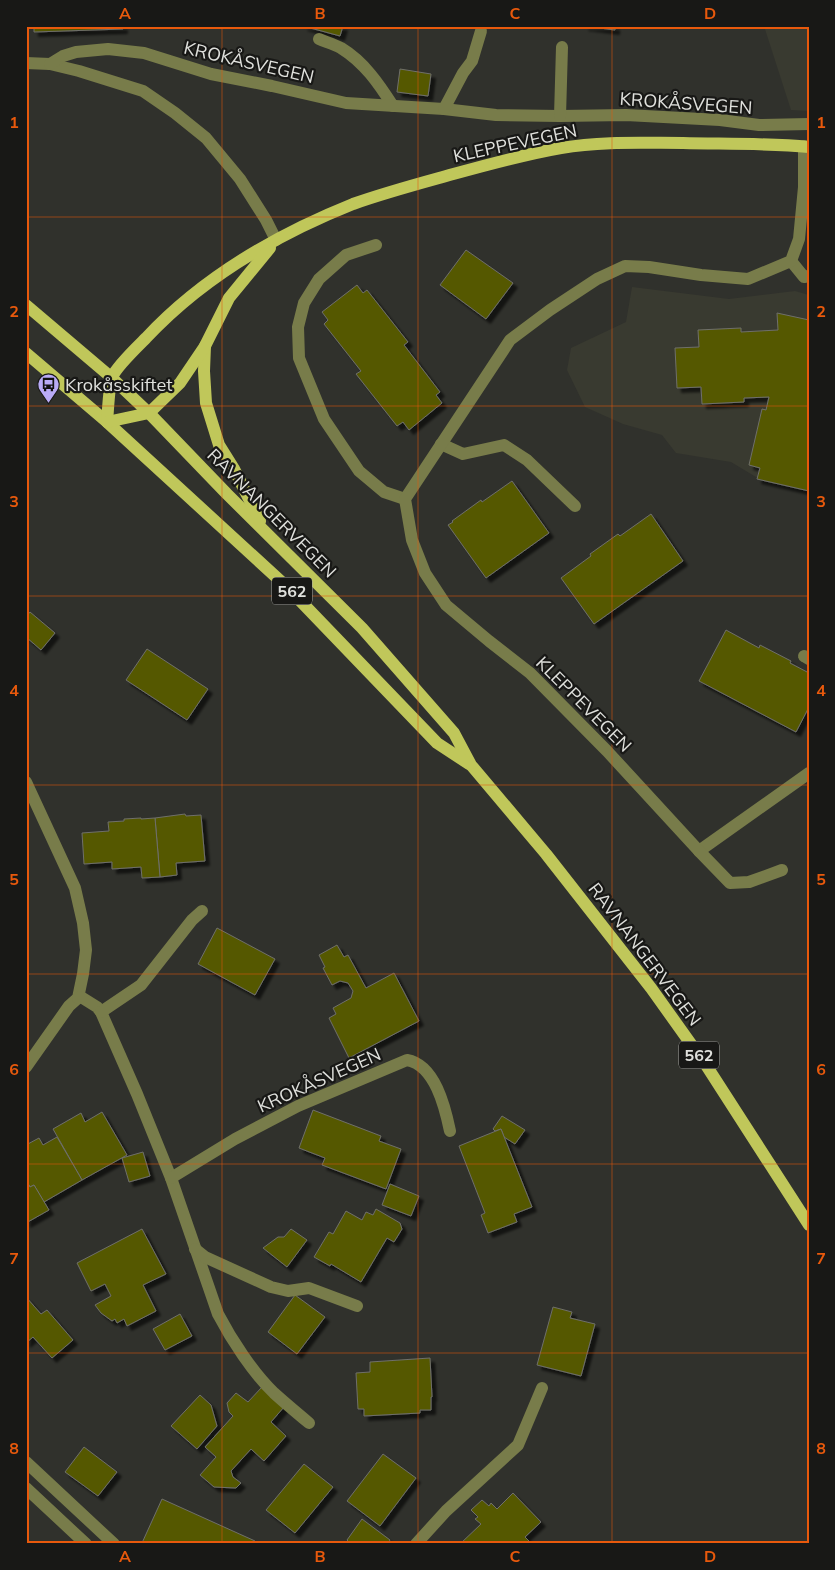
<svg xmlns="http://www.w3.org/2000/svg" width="835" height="1570" viewBox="0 0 835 1570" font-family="Mulish,sans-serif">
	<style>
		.built { fill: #393a30 }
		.building { fill: #545803; stroke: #6f6f6a; filter: url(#shadow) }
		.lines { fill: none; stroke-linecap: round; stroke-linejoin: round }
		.minor { stroke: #787c4a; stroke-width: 12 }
		.major { stroke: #c0c75a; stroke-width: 12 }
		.grid { fill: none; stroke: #e8590c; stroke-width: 1; stroke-opacity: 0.55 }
		.labels { text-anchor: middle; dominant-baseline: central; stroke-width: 4.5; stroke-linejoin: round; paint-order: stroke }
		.shield { fill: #181816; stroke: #a4a5a1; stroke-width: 1 }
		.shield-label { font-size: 16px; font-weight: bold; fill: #e0e1dd }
		.street-label { font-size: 18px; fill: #e0e1dd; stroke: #181816 }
		.poi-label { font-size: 18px; fill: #e0e1dd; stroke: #181816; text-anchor: start }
		.neatline { fill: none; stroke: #e8590c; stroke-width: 2 }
		.grid-label { font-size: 16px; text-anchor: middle; font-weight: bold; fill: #e8590c }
	</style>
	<defs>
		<filter id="shadow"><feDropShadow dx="4.5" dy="4.5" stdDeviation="1" flood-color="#0009"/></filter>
	</defs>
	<rect width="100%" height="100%" fill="#30312c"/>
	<!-- built -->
	<g class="built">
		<polygon points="764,26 809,26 809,111 791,110"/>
		<polygon points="632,287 729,299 795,291 809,295 809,490 756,477 731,462 676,453 662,435 623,424 585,407 567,370 571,348 626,322"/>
	</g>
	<!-- building -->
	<g class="building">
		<polygon points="34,26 123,26 123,29 34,32"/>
		<polygon points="303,26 343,26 340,36"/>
		<polygon points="584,26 615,26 615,30"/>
		<polygon points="400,69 431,74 428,96 397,92"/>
		<polygon points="466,250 513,283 486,319 440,285"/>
		<polygon points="357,285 363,293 367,290 408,342 404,345 440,392 436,395 442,403 409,430 403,422 397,426 356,374 361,371 324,324 328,320 322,312"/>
		<polygon points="777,313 809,320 809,491 757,479 760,468 749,465 762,409 766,410 769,397 744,398 744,402 702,404 701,387 677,388 675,348 699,347 698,330 741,328 741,332 778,330"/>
		<polygon points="512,481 549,533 486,578 448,525 453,522 452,521 481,500 482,502"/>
		<polygon points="651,514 683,561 594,624 561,578 591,556 590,554 618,534 620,536"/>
		<polygon points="30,612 55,633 41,650 26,637 26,617"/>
		<polygon points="726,630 759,648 760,645 791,661 790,663 809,673 809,707 796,732 699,681"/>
		<polygon points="147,649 208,689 187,720 126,680"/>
		<polygon points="185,814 186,816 201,815 205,861 176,863 177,875 160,877 155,818"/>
		<polygon points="141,818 141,819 155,818 160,877 142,878 141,867 112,869 112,862 84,864 82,833 109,831 108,822 124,821 124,819"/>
		<polygon points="217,928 275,959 255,995 198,964"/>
		<polygon points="337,945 344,957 348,955 366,988 394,973 419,1021 349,1058 329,1018 336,1014 333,1008 351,998 353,991 348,983 340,981 332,985 323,968 325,967 319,955"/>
		<polygon points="313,1110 381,1136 379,1141 401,1149 386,1189 322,1165 325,1158 299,1148"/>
		<polygon points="102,1112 127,1155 82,1180 53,1129 81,1113 85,1122"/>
		<polygon points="502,1116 525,1130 515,1144 504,1137 501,1129 495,1131 493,1129"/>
		<polygon points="501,1129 532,1207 514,1214 517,1222 488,1233 481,1215 485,1213 459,1146"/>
		<polygon points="57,1137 82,1180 44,1202 34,1185 30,1187 26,1180 26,1145 39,1138 43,1145"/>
		<polygon points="143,1152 150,1176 129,1182 122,1158"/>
		<polygon points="26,1180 30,1187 34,1185 49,1210 26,1223"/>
		<polygon points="390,1184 419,1196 411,1216 382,1205"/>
		<polygon points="376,1209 400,1223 402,1229 394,1242 387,1238 361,1282 331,1264 330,1266 314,1257 329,1232 333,1234 346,1211 362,1220 366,1212 373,1215"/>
		<polygon points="142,1229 166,1274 143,1285 156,1311 127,1326 124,1319 117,1323 115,1319 112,1321 101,1313 95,1305 111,1296 105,1284 91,1291 77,1263"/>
		<polygon points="291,1229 307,1240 287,1267 263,1248 278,1237 284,1237"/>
		<polygon points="295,1295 325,1317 297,1354 268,1332"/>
		<polygon points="26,1297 41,1314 47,1310 73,1340 52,1358 33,1337 26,1343"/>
		<polygon points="553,1307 572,1312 570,1318 595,1324 581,1376 537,1365"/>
		<polygon points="180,1314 192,1336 165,1350 153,1329"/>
		<polygon points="430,1358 432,1397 431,1397 431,1410 420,1410 420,1413 364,1416 364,1409 358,1409 356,1373 370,1372 370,1362"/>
		<polygon points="262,1387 284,1407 271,1422 286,1436 264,1461 251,1449 231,1471 233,1477 241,1483 236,1488 214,1487 200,1475 216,1457 205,1447 233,1416 229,1412 227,1403 236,1393 248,1402"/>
		<polygon points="200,1395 211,1405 217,1426 197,1449 171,1426"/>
		<polygon points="84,1447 117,1472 98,1496 65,1472"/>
		<polygon points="383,1454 416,1478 380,1526 347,1501"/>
		<polygon points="304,1464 333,1487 295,1533 266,1510"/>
		<polygon points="513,1493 541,1522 525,1537 531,1543 460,1544 481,1524 475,1519 478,1517 471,1510 482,1500 489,1506 491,1503 497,1509"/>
		<polygon points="162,1499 255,1541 254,1544 142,1543"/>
		<polygon points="362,1519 390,1540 387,1544 351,1544 347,1540"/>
	</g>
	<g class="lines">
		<!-- minor -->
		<g class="minor">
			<path d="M319 39C326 42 334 44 341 48 364 62 379 84 393 106"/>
			<polyline points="26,63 50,64 79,71 143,91 175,113 206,138 240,179 266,220 276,240"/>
			<polyline points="50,64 63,56 76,52 108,49 144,53 211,74 272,86 346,103 444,109 496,115 560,116 626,115 720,120 759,125 809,124"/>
			<polyline points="444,109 463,73 472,61 481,31"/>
			<polyline points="560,116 562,47"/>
			<polyline points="376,245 346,255 319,279 304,303 298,327 299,358 324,419 359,471 384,492 405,499"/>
			<polyline points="791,261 804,277 809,276"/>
			<polyline points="441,444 463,454 504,445 527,460 575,506"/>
			<polyline points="804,656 809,659"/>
			<polyline points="26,782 75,888 83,923 86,950 83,974 78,998 69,1006 26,1067"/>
			<polyline points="699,851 809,773"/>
			<polyline points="782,870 749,882 730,883 699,851 607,751 530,673 489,641 446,605 425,573 412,540 405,499 510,340 550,310 597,279 625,266 649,267 701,275 748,279 791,261 799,239 804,187 804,146"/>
			<path d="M78 998 81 997 97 1007 101 1012 137 1094 171 1178 218 1314C231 1339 253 1373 274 1393 285 1403 297 1413 309 1423"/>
			<polyline points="101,1012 141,985 192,920 202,911"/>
			<path d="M171 1178 235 1139 298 1106 407 1060C435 1065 445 1107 450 1131"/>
			<polyline points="195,1249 205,1257 271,1287 288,1291 309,1288 357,1306"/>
			<polyline points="26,1462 114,1544"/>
			<polyline points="26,1488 86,1544"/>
			<polyline points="416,1544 446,1511 518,1445 542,1388"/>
		</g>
		<!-- major -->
		<g class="major">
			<polyline points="26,305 112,378 149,413 227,494 362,628 454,733 471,765 546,854 651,988 706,1065 809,1225"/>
			<polyline points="205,346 204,371 206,403 219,445 234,469 260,521"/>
			<polyline points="26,353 107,422 287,587 437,743 469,764"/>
			<path d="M107 422C108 412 109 385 112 377 117 366 137 347 146 338 202 278 278 234 353 204 381 194 410 186 439 178 479 167 520 155 561 148 601 141 642 143 683 143 725 144 767 143 809 147"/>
			<polyline points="107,422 149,413 180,383 205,346 229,298 270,248"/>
		</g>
	</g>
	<!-- grid -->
	<path class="grid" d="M222 26V1544M418 26V1544M612 26V1544M26 217H809M26 406H809M26 596H809M26 785H809M26 974H809M26 1164H809M26 1353H809"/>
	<!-- icons -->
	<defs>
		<symbol id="bus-pin" viewBox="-11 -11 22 30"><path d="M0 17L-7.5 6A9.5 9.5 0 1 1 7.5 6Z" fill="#b9abf7" stroke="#181816"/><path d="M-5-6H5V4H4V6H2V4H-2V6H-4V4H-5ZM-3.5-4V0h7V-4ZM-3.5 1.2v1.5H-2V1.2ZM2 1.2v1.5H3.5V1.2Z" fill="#111"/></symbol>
	</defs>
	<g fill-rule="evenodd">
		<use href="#bus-pin" x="36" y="372" width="25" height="34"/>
	</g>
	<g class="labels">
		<!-- shield labels -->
		<g class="shield">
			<rect x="272" y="577.5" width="40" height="27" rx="4"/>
			<rect x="679" y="1041.5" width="40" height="27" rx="4"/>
		</g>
		<g class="shield-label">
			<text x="292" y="591">562</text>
			<text x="699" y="1055">562</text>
		</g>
		<!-- street labels -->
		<g class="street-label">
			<text transform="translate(249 62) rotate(13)">KROKÅSVEGEN</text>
			<text transform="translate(686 103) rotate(4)">KROKÅSVEGEN</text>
			<text transform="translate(515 143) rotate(-12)">KLEPPEVEGEN</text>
			<text transform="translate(272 513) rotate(45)">RAVNANGERVEGEN</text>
			<text transform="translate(584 704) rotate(45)">KLEPPEVEGEN</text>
			<text transform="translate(645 954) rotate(53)">RAVNANGERVEGEN</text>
			<text transform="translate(319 1080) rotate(-24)">KROKÅSVEGEN</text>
		</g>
		<!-- poi labels -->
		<g class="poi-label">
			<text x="65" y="384">Krokåsskiftet</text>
		</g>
	</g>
	<!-- border -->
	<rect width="835" height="1570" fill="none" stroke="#181816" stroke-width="55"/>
	<rect x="28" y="28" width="780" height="1514" class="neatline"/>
	<g class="grid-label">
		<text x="125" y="19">A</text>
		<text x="320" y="19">B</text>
		<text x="515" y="19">C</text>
		<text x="710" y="19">D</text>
		<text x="14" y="128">1</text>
		<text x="821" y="128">1</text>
		<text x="14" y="317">2</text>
		<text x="821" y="317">2</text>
		<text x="14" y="507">3</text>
		<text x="821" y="507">3</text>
		<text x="14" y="696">4</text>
		<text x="821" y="696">4</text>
		<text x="14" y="885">5</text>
		<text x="821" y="885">5</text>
		<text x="14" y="1075">6</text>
		<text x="821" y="1075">6</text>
		<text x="14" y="1264">7</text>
		<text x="821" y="1264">7</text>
		<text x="14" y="1454">8</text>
		<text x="821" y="1454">8</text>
		<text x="125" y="1562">A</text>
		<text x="320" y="1562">B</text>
		<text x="515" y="1562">C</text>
		<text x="710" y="1562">D</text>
	</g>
</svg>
